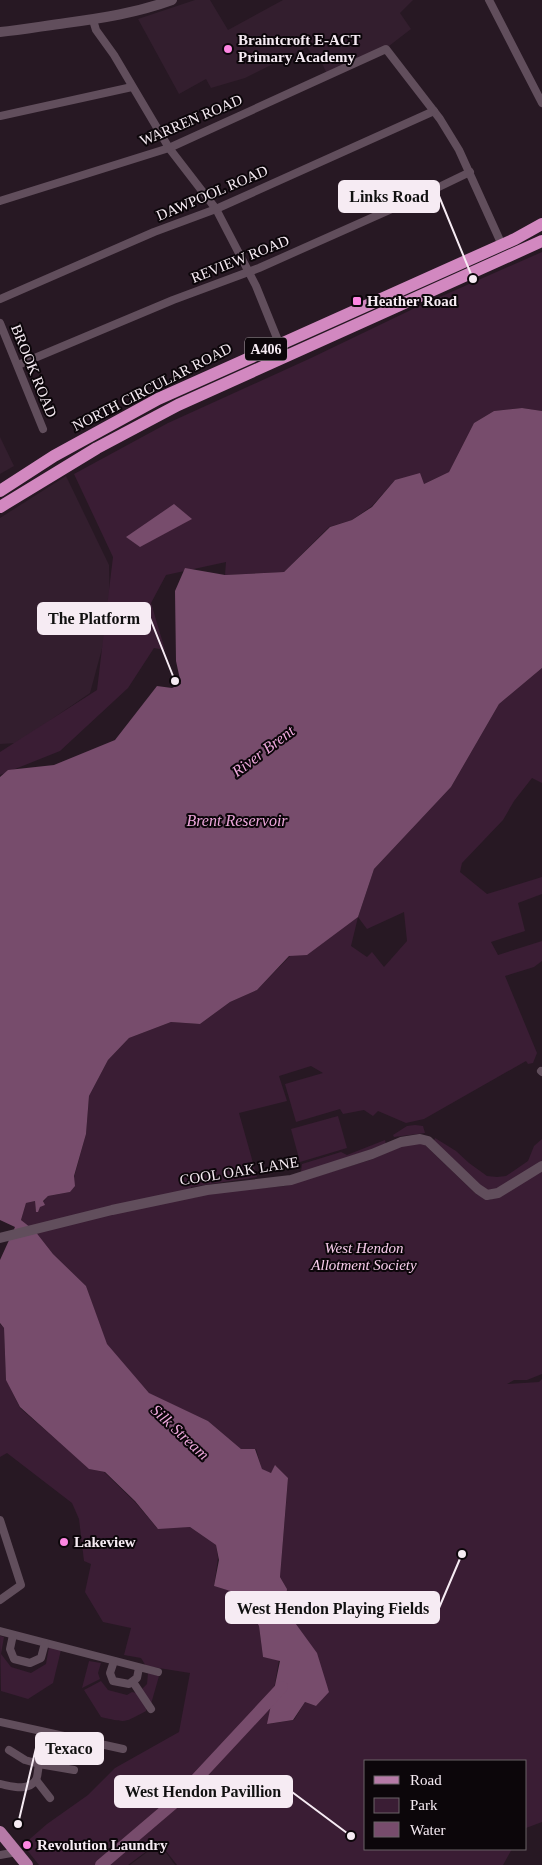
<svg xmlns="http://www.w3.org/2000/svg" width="542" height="1865" viewBox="0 0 542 1865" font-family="'Times New Roman',serif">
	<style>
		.built { fill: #331e2e }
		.green { fill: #3a1d34; fill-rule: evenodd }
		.water { fill: #774c6c }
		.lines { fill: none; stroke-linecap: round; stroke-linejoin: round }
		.river { stroke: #774c6c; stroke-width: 12 }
		.minor { stroke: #614e5c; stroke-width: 8 }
		.tertiary { stroke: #614e5c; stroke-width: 10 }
		.primary { stroke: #b67aa7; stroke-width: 12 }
		.trunk { stroke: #d288c0; stroke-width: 12 }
		.poi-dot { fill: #fd86e2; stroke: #0c060a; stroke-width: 2 }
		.labels { text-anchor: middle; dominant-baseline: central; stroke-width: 4; stroke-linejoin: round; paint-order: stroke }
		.shield { fill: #0c060a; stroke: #b0a6ad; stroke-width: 1 }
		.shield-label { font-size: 14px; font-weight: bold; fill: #f6ebf3 }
		.poi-label { font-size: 15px; font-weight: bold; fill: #f6ebf3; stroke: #0c060a; text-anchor: start }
		.street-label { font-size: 15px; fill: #f6ebf3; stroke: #0c060a }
		.park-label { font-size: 15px; font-style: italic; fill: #f8cdec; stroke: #0c060a }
		.water-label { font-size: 16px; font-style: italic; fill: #eca6da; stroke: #0c060a }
		.leader { fill: none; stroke: #f6ebf3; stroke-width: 2 }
		.callout-dot { fill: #f6ebf3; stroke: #0c060a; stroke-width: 2 }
		.callout { fill: #f6ebf3; stroke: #f6ebf3; stroke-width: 2 }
		.callout-label { font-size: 16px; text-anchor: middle; font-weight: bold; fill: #111 }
	</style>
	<rect width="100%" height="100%" fill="#271823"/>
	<!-- built -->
	<g class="built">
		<polygon points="195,0 210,0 228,30 283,0 413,0 400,13 411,29 389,46 327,74 317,53 311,53 307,47 245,78 211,88 206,79 179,94 138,19"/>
		<polygon points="0,437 14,466 0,474"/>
		<polygon points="66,476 109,565 110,619 90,693 17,743 0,744 0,518"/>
		<polygon points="159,1843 175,1865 130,1865"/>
	</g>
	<!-- green -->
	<g class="green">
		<polygon points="542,252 542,411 522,408 494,411 474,423 449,472 424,484 395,480 372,506 352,520 329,527 284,572 225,575 226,562 166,575 151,603 165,650 154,648 128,688 60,751 0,775 0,752 97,690 113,557 74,474 168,423 311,358 415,308"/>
		<path d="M542 668V783L532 778 514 801 503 820 462 863 460 872 487 894 542 877V894L518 903 525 931 491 942 498 955 542 941V961L534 967 505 976 537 1053 533 1063 528 1064 526 1061 424 1119 406 1123 378 1111 373 1116 364 1110 343 1114 340 1109 296 1122 285 1084 323 1073 311 1066 279 1076 287 1101 239 1113 257 1177 191 1187 194 1198 203 1194 285 1186 370 1160 407 1144 423 1143 476 1194 489 1200 495 1198 542 1169V1374L527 1380H514L507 1384 539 1382 542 1379V1822L526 1828V1761H366V1849H512L503 1865H177L159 1842 128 1865H39L23 1845 47 1824 88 1795 115 1768 179 1732 190 1673 146 1666 141 1658 124 1655 131 1628 103 1622 85 1592 91 1564 84 1561 79 1519 72 1503 7 1453 0 1457V1324L4 1328 6 1379 20 1408 90 1469 104 1472 135 1502 157 1528 190 1527 216 1545 218 1558 214 1586 241 1594 259 1626 263 1657 279 1660 268 1724 294 1720 305 1702 316 1706 329 1691 285 1609 287 1589 280 1577 288 1479 276 1466 271 1473 262 1470 256 1449 242 1450 208 1421 150 1394 107 1346 86 1286 53 1254 35 1231 21 1220 26 1203 35 1201 36 1211 48 1196 70 1192 86 1134 89 1096 108 1060 129 1038 171 1022 200 1024 230 1002 257 990 290 956 358 917 374 869 451 787 499 704ZM404 912 407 941 384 967 372 952 367 957 351 946 358 917 367 929Z"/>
		<polygon points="338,1116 347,1148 300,1162 291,1129"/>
		<polygon points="415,1125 423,1126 425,1133 394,1137 393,1135 407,1126"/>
		<polygon points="435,1138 456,1151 469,1163 487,1176 497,1177 506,1176 528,1161 534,1146 542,1139 542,1162 499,1190 486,1191 433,1144"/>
		<polygon points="385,1140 386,1144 309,1171 301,1172 302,1164 341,1152 347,1155"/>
		<polygon points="0,1636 4,1637 1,1654 11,1667 31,1673 46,1664 49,1647 61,1650 53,1683 28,1699 1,1691"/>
		<polygon points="89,1661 101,1663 98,1673 100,1679 82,1688"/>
		<polygon points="148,1673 159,1676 151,1704 141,1690 147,1684"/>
		<path d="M101 1681 108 1690 127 1695 132 1692 137 1693 146 1707V1711C123 1723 128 1723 101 1717L84 1690Z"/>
	</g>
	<!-- water -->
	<g class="water">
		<polygon points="522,408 542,411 542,668 499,704 451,787 374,869 358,917 307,955 289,956 257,990 230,1002 200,1024 171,1022 129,1038 108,1060 89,1096 86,1134 74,1176 75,1186 70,1192 48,1196 43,1201 45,1205 40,1207 38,1212 36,1212 35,1201 26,1203 21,1220 35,1231 53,1254 86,1286 107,1344 149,1393 208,1421 241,1449 255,1449 262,1469 271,1473 275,1465 288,1478 280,1577 287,1589 285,1609 317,1653 329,1692 316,1706 305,1702 293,1720 267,1724 280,1661 263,1657 259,1626 240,1594 214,1586 219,1560 216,1545 190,1527 158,1529 135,1501 105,1472 89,1469 20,1407 6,1380 4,1328 0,1323 0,1260 15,1227 0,1220 0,777 8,770 54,765 115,740 157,686 172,688 181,684 176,661 175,591 185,568 225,575 284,572 330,527 352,520 372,507 395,480 420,473 424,484 449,472 474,423 494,411"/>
		<polygon points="174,504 192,519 140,547 126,537"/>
	</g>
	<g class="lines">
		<!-- river -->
		<polyline class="river" points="101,1865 175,1802 282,1687"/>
		<!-- minor -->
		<g class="minor">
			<polyline points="489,0 542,103"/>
			<polyline points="93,20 96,30 114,55 169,148 216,209 256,286 279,343"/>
			<polyline points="0,116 132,87"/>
			<polyline points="0,201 169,148 386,49 440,119 459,150 502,245"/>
			<polyline points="0,299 154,232 216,209 434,111"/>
			<polyline points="0,323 43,429"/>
			<polyline points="18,365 173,300 259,268 414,199 470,172"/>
			<polyline points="541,1071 542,1072"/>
			<polyline points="0,1520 21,1585 0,1600"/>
			<polyline points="0,1631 158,1672"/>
			<polyline points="13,1635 10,1649 14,1659 30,1663 41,1658 45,1643"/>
			<polyline points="114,1661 110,1673 113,1681 129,1684 137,1678 139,1668"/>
			<polyline points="133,1682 151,1709"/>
			<polyline points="0,1722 123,1749"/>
			<polyline points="9,1750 25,1760 39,1764"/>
			<polyline points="80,1756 83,1739"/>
			<polyline points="36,1780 50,1798"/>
			<path d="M0 1784C11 1786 28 1792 36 1780 38 1776 38 1768 39 1764L74 1770"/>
			<polyline points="0,1855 17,1852"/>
		</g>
		<!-- tertiary -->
		<g class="tertiary">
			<path d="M0 32C22 30 43 26 66 23 103 18 136 13 172 0"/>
			<polyline points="0,1238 112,1210 207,1190 291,1180 372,1154 401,1142 420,1139 428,1141 478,1189 487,1195 498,1193 542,1166"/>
		</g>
		<!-- primary -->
		<polyline class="primary" points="0,1832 27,1865"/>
		<!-- trunk -->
		<g class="trunk">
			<polyline points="0,491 54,456 158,399 515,239 542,224"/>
			<polyline points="0,507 97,448 178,405 542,241"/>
		</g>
	</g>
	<!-- markers -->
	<g class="poi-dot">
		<circle cx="228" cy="49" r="5"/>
		<rect x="352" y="296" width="10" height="10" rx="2.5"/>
		<circle cx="64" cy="1542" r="5"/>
		<circle cx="27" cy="1845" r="5"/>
	</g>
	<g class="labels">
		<!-- shield labels -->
		<rect class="shield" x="245" y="337.5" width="42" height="23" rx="4"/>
		<g class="shield-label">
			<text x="266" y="349">A406</text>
		</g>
		<!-- poi labels -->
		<g class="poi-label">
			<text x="238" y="40">Braintcroft E-ACT<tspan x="238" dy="17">Primary Academy</tspan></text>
			<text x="367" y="301">Heather Road</text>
			<text x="74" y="1542">Lakeview</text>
			<text x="37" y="1845">Revolution Laundry</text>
		</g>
		<!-- street labels -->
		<g class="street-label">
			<text transform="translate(191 120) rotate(-23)">WARREN ROAD</text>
			<text transform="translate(212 193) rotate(-23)">DAWPOOL ROAD</text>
			<text transform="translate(240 259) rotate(-22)">REVIEW ROAD</text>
			<text transform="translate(34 371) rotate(68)">BROOK ROAD</text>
			<text transform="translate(152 387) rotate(-27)">NORTH CIRCULAR ROAD</text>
			<text transform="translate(239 1171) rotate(-9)">COOL OAK LANE</text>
		</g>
		<!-- park labels -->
		<g class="park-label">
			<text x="364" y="1248">West Hendon<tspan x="364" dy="17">Allotment Society</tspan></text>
		</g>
		<!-- water labels -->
		<g class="water-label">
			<text transform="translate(263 751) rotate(-37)">River Brent</text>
			<text x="237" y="820">Brent Reservoir</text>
			<text transform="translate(180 1432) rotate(43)">Silk Stream</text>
		</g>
	</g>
	<!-- callouts -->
	<path class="leader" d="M473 279L439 196M175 681L150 618M462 1554L439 1608M18 1824L36 1748M351 1836L292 1792"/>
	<g class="callout-dot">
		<circle cx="473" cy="279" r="5"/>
		<circle cx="175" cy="681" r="5"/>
		<circle cx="462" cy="1554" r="5"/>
		<circle cx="18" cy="1824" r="5"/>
		<circle cx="351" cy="1836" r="5"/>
	</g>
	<g class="callout">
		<rect x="339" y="181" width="100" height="31" rx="5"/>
		<rect x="38" y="603" width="112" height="31" rx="5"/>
		<rect x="226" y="1592" width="213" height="31" rx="5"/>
		<rect x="36" y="1733" width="67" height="31" rx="5"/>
		<rect x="115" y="1776" width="177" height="31" rx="5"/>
	</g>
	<g class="callout-label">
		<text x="389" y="202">Links Road</text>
		<text x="94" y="624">The Platform</text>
		<text x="333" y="1614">West Hendon Playing Fields</text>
		<text x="69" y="1754">Texaco</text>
		<text x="203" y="1797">West Hendon Pavillion</text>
	</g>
	<!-- legend -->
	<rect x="364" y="1760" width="162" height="90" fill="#0c060a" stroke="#6a6267"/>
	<rect x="374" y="1776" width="25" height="8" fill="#b67aa7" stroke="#6a6267"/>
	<text x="410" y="1785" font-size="15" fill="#f6ebf3">Road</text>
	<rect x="374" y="1798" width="25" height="15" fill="#3a1d34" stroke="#6a6267"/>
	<text x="410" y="1810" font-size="15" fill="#f6ebf3">Park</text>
	<rect x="374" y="1822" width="25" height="15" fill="#774c6c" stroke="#6a6267"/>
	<text x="410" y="1835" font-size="15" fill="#f6ebf3">Water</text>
</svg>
